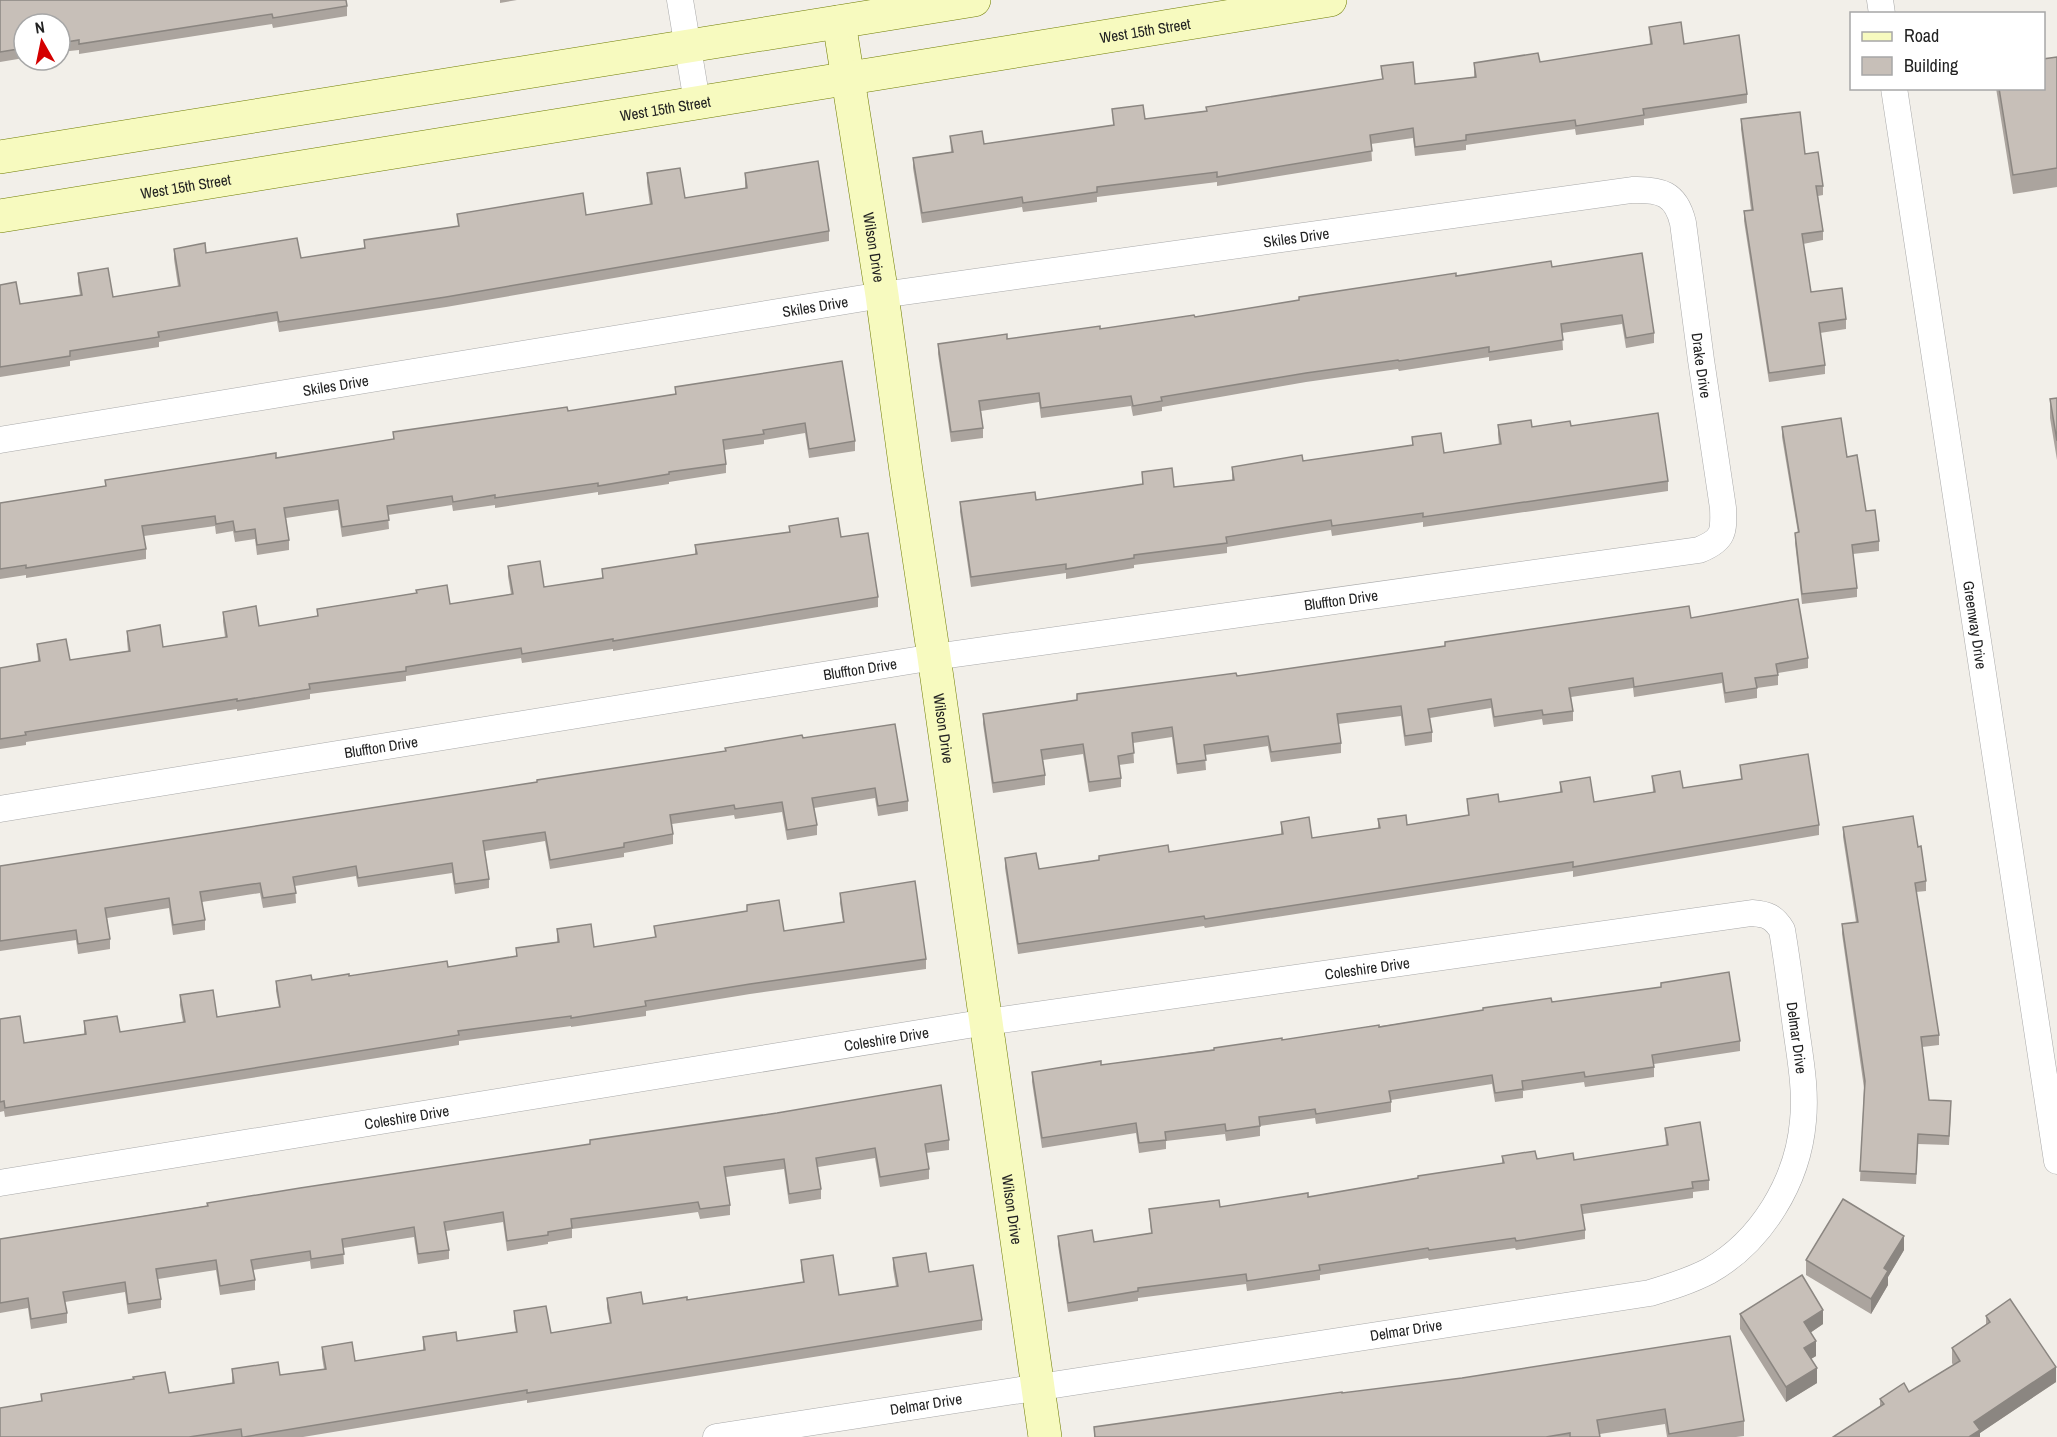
<svg xmlns="http://www.w3.org/2000/svg" width="2057" height="1437" viewBox="0 0 2057 1437" font-family="'Archivo Narrow',sans-serif">
	<style>
		.lines { fill: none; stroke-linecap: round; stroke-linejoin: round }
		.street-casing { stroke: #a9a9a9; stroke-width: 27 }
		.secondary-casing { stroke: #707d05; stroke-width: 34 }
		.street { stroke: #fff; stroke-width: 26 }
		.secondary { stroke: #f7fabf; stroke-width: 33 }
		.wall { fill: #aba49e }
		.shaded-wall { fill: #8b8681 }
		.building { fill: #c7bfb8; stroke: #8b8681; stroke-width: 1.5 }
		.labels { text-anchor: middle; dominant-baseline: central; stroke-width: 4.5; stroke-linejoin: round; paint-order: stroke }
		.street-label { font-size: 15px; fill: #222; stroke: #fff }
	</style>
	<rect width="100%" height="100%" fill="#f2efe9"/>
	<g class="lines">
		<defs>
			<g id="street">
				<polyline points="680,0 697,102"/>
				<polyline points="1880,0 1882,14"/>
				<path id="s1" d="M1894 88 2057 1161"/>
				<path id="s2" d="M0 440 882 295 1632 190C1660 189 1676 193 1683 223L1701 360 1723 508C1724 532 1724 540 1699 550L934 657 0 809"/>
				<path id="s3" d="M0 1183 987 1022 1752 913C1767 914 1774 917 1782 930 1788 965 1792 1000 1797 1035 1801 1063 1806 1092 1803 1121 1798 1181 1762 1241 1709 1271 1690 1281 1670 1287 1650 1293L716 1437"/>
			</g>
			<g id="secondary">
				<path id="s4" d="M839 22 882 295 906 471 934 657 1045 1437"/>
				<polyline points="0,157 974,0"/>
				<path id="s5" d="M0 216 1330 0"/>
			</g>
		</defs>
		<!-- street casing -->
		<use href="#street" class="street-casing"/>
		<!-- secondary casing -->
		<use href="#secondary" class="secondary-casing"/>
		<!-- street -->
		<use href="#street" class="street"/>
		<!-- secondary -->
		<use href="#secondary" class="secondary"/>
	</g>
	<!-- wall -->
	<g class="wall">
		<polygon points="0,0 347,6 347,16 273,28 272,24 79,54 79,50 60,52 60,24 24,24 24,58 0,62"/>
		<polygon points="500,0 517,0 500,3"/>
		<polygon points="1649,27 1684,44 1747,94 1747,103 1644,119 1644,125 1576,135 1575,129 1466,145 1466,150 1415,156 1413,138 1371,144 1372,161 1217,186 1217,182 1097,197 1097,202 1023,212 1022,207 922,223 913,168 913,158 951,152 950,136 984,144 1113,125 1112,109 1145,119 1206,111 1206,107 1382,79 1381,66 1415,84 1474,77 1474,63 1540,62 1650,44"/>
		<polygon points="2057,57 2057,187 2013,194 1996,88 2043,88"/>
		<polygon points="1741,119 1805,154 1823,186 1823,195 1818,196 1823,231 1823,240 1803,244 1811,292 1846,319 1846,329 1820,333 1825,365 1825,374 1769,382 1744,221 1744,211 1751,210 1741,129"/>
		<polygon points="647,173 685,198 745,188 745,173 829,231 829,241 446,307 279,332 277,321 159,342 159,347 70,361 70,366 0,377 0,285 20,304 80,295 78,282 78,273 113,297 178,286 174,259 174,249 206,253 301,258 364,248 364,240 458,227 457,214 586,215 650,205 647,183"/>
		<polygon points="1552,267 1654,333 1654,343 1626,348 1622,324 1562,333 1563,350 1489,361 1489,357 1399,371 1398,369 1306,382 1162,407 1162,411 1133,416 1131,406 1041,418 1039,402 981,411 983,428 983,438 951,442 938,354 938,344 1007,339 1100,329 1195,317 1456,276"/>
		<polygon points="842,361 855,441 855,451 809,458 805,433 764,440 764,444 724,450 726,464 726,473 669,482 669,484 598,495 598,492 495,508 495,505 453,511 452,505 388,515 389,529 342,537 338,510 286,518 289,540 289,550 257,555 255,539 235,542 233,531 216,534 215,526 144,536 146,549 146,559 26,578 26,575 0,579 0,503 105,486 105,480 276,458 393,440 393,432 568,411 675,394 675,387"/>
		<polygon points="2057,398 2057,460 2050,418 2050,399"/>
		<polygon points="1498,425 1532,427 1571,426 1668,481 1668,491 1423,527 1423,522 1332,536 1331,530 1227,547 1227,553 1134,565 1134,568 1066,579 1066,573 971,587 960,512 960,502 1036,500 1142,484 1142,472 1174,487 1232,480 1232,467 1303,461 1412,445 1412,437 1444,453 1499,445 1498,435"/>
		<polygon points="1782,427 1847,457 1866,511 1879,541 1879,551 1853,554 1857,588 1857,597 1802,604 1795,543 1795,533 1798,533 1782,437"/>
		<polygon points="789,526 841,537 878,597 878,607 613,651 613,649 522,663 521,658 406,676 406,681 310,694 310,699 237,711 237,709 26,742 26,745 0,749 0,668 38,661 37,644 70,660 128,651 127,640 127,631 163,647 225,637 223,622 223,612 259,626 317,616 317,609 416,593 416,590 450,604 511,594 508,576 508,566 544,587 602,578 602,569 695,555 695,545 789,532"/>
		<polygon points="1691,618 1808,658 1808,668 1778,673 1778,685 1757,688 1757,698 1725,703 1722,683 1634,697 1633,688 1571,697 1573,711 1573,721 1543,725 1542,719 1494,727 1491,708 1430,718 1432,732 1432,742 1405,746 1401,716 1338,724 1341,743 1341,753 1271,762 1268,746 1205,755 1206,770 1177,774 1172,737 1133,743 1134,763 1119,765 1121,778 1121,787 1089,792 1083,754 1043,760 1045,775 1045,785 993,793 983,724 983,714 1077,701 1077,694 1237,676 1445,646 1445,642"/>
		<polygon points="803,738 908,801 908,811 878,816 875,798 814,808 817,825 817,835 787,840 782,812 735,819 734,815 672,824 673,834 673,844 624,853 624,857 550,869 545,841 485,851 489,879 489,888 455,894 452,873 358,887 356,876 295,886 296,903 263,908 260,893 202,902 205,920 205,930 173,935 169,908 107,918 110,939 110,949 78,954 76,940 0,951 0,866 537,782"/>
		<polygon points="1740,765 1819,825 1819,835 1573,877 1573,871 1205,928 1204,926 1018,954 1005,868 1005,858 1039,869 1099,860 1099,856 1169,852 1281,835 1281,822 1312,838 1378,828 1378,819 1407,825 1468,815 1467,799 1499,802 1560,792 1560,782 1594,802 1653,792 1652,776 1683,788 1741,780"/>
		<polygon points="1843,827 1918,847 1926,881 1926,891 1916,892 1939,1035 1939,1045 1922,1047 1929,1100 1951,1111 1949,1145 1918,1144 1916,1184 1860,1181 1864,1088 1842,934 1842,924 1856,922 1843,837"/>
		<polygon points="840,893 926,959 926,969 750,994 646,1011 646,1016 571,1027 571,1026 459,1041 459,1045 5,1117 4,1111 0,1112 0,1019 24,1043 84,1034 84,1021 120,1032 183,1022 180,1005 180,995 217,1017 279,1007 276,991 276,981 312,980 448,967 516,956 516,948 557,942 557,929 594,947 655,938 654,926 747,911 747,905 784,931 843,922 840,903"/>
		<polygon points="1661,983 1740,1041 1740,1051 1654,1064 1654,1077 1585,1087 1584,1082 1523,1091 1523,1098 1495,1102 1492,1084 1391,1100 1391,1112 1316,1124 1315,1118 1260,1126 1260,1136 1226,1141 1225,1134 1166,1141 1166,1149 1139,1153 1136,1133 1042,1148 1032,1082 1032,1072 1101,1065 1661,987"/>
		<polygon points="1665,1128 1709,1180 1709,1190 1693,1192 1693,1198 1583,1214 1585,1230 1585,1239 1516,1250 1515,1248 1429,1260 1428,1258 1320,1275 1320,1280 1247,1291 1246,1284 1138,1298 1138,1301 1068,1312 1058,1245 1058,1236 1094,1242 1151,1233 1149,1209 1220,1207 1308,1197 1502,1163 1502,1156 1537,1159 1574,1160 1666,1146"/>
		<polygon points="590,1140 949,1140 949,1150 926,1153 929,1169 929,1179 880,1187 875,1158 818,1167 821,1189 821,1199 789,1204 784,1169 726,1177 730,1205 730,1215 700,1219 698,1212 572,1229 572,1238 548,1242 548,1244 507,1251 503,1222 446,1231 449,1250 449,1259 418,1264 414,1237 343,1248 344,1264 311,1269 310,1261 253,1270 255,1280 255,1290 220,1295 216,1270 158,1279 161,1299 161,1308 128,1314 125,1292 65,1302 67,1313 67,1323 31,1329 28,1308 0,1313 0,1239 590,1144"/>
		<polygon points="1904,1250 1888,1277 1888,1285 1871,1314 1806,1275 1806,1260"/>
		<polygon points="893,1258 929,1272 982,1320 982,1330 527,1403 527,1400 303,1437 0,1437 41,1402 41,1394 169,1393 232,1383 232,1369 280,1375 324,1369 322,1357 322,1347 355,1361 423,1350 423,1337 457,1341 516,1332 514,1321 514,1311 551,1333 610,1324 607,1308 607,1298 643,1304 687,1300 803,1282 801,1269 801,1260 839,1295 896,1286 893,1268"/>
		<polygon points="1740,1314 1823,1324 1810,1333 1816,1356 1811,1359 1817,1383 1786,1402 1740,1329"/>
		<polygon points="1986,1316 2056,1382 1980,1433 1980,1437 1880,1407 1880,1399 1909,1392 1953,1365 1952,1363 1952,1348 1986,1325"/>
		<polygon points="1462,1378 1744,1421 1744,1436 1736,1437 1667,1437 1665,1424 1600,1434 1600,1437 1094,1437 1094,1427"/>
	</g>
	<!-- shaded-wall -->
	<g class="shaded-wall">
		<polygon points="1904,1236 1904,1250 1888,1277 1888,1285 1871,1314 1871,1299 1884,1268"/>
		<polygon points="1823,1310 1823,1324 1804,1337 1804,1322"/>
		<polygon points="1816,1341 1816,1356 1804,1363 1804,1348"/>
		<polygon points="2056,1367 2056,1382 1980,1433 1980,1437 1969,1437 1974,1422"/>
		<polygon points="1817,1368 1817,1383 1786,1402 1786,1387"/>
	</g>
	<!-- building -->
	<g class="building">
		<polygon points="0,0 346,0 347,6 273,18 272,14 79,44 79,40 60,43 60,24 24,24 24,48 0,52"/>
		<polygon points="1681,22 1684,44 1739,35 1747,94 1643,109 1644,115 1576,126 1575,120 1466,135 1466,140 1415,147 1413,128 1370,135 1372,151 1217,177 1217,172 1097,187 1097,192 1023,203 1022,197 922,213 913,158 953,152 950,136 982,131 984,144 1114,125 1112,109 1143,105 1145,119 1207,111 1206,107 1383,79 1381,66 1413,62 1415,84 1476,77 1474,63 1538,53 1540,62 1652,44 1649,27"/>
		<polygon points="2057,57 2057,168 2013,175 1999,88 2043,88 2043,59"/>
		<polygon points="1800,112 1805,154 1818,152 1823,186 1816,186 1823,231 1802,234 1811,292 1842,288 1846,319 1819,323 1825,365 1769,373 1744,211 1753,210 1741,119"/>
		<polygon points="818,161 829,231 446,297 279,322 277,312 158,332 159,337 70,351 70,356 0,367 0,285 16,282 20,304 82,295 78,273 108,268 113,297 180,286 174,249 205,243 206,253 297,238 301,258 365,248 364,240 459,226 457,214 583,193 586,215 652,204 647,173 680,168 685,198 747,188 745,173"/>
		<polygon points="1642,253 1654,333 1626,338 1622,315 1561,324 1563,340 1489,352 1489,347 1399,361 1398,360 1306,373 1161,397 1162,401 1133,406 1131,396 1041,408 1039,393 979,401 983,428 951,432 938,344 1007,334 1007,339 1100,326 1100,329 1194,315 1195,317 1299,300 1299,297 1456,273 1456,276 1551,261 1552,267"/>
		<polygon points="842,361 855,441 809,449 805,423 763,430 764,434 723,440 726,464 669,472 669,474 598,486 598,483 495,498 495,495 453,502 452,496 387,506 389,520 342,527 338,500 284,508 289,540 257,545 255,529 235,532 233,521 216,524 215,516 142,526 146,549 26,568 26,565 0,569 0,503 106,486 105,480 276,453 276,458 394,439 393,432 567,407 568,411 676,394 675,387"/>
		<polygon points="2057,398 2057,441 2050,399"/>
		<polygon points="1658,413 1668,481 1423,517 1423,513 1332,526 1331,520 1226,537 1227,543 1134,555 1134,558 1066,569 1066,564 971,577 960,502 1035,492 1036,500 1143,484 1142,472 1172,468 1174,487 1234,480 1232,467 1302,455 1303,461 1413,445 1412,437 1441,433 1444,453 1501,444 1498,425 1531,420 1532,427 1570,421 1571,426"/>
		<polygon points="1841,418 1847,457 1857,455 1866,511 1875,510 1879,541 1852,545 1857,588 1802,594 1795,533 1799,532 1782,427"/>
		<polygon points="838,518 841,537 868,533 878,597 613,641 613,639 522,654 521,648 406,667 406,671 309,684 310,689 237,701 237,699 25,732 26,735 0,739 0,668 40,661 37,644 66,639 70,660 130,651 127,631 160,625 163,647 227,637 223,612 256,606 259,626 318,616 317,609 417,593 416,590 447,585 450,604 513,594 508,566 540,561 544,587 603,578 602,569 697,554 695,545 790,532 789,526"/>
		<polygon points="1798,599 1808,658 1776,664 1778,675 1755,678 1757,688 1725,693 1722,673 1634,687 1633,678 1569,688 1573,711 1543,715 1542,710 1494,717 1491,699 1428,709 1432,732 1405,736 1401,706 1337,714 1341,743 1271,752 1268,736 1204,745 1206,760 1177,764 1172,727 1132,733 1134,753 1118,756 1121,778 1089,782 1083,744 1041,750 1045,775 993,783 983,714 1077,700 1077,694 1236,673 1237,676 1445,646 1445,642 1689,606 1691,618"/>
		<polygon points="895,724 908,801 878,806 875,788 812,798 817,825 787,830 782,802 735,809 734,805 670,815 673,834 624,843 624,847 550,860 545,832 483,841 489,879 455,884 452,863 358,878 356,866 293,877 296,893 263,898 260,883 200,892 205,920 173,925 169,898 105,908 110,939 78,944 76,930 0,941 0,866 537,782 537,780 726,751 725,748 802,735 803,738"/>
		<polygon points="1808,754 1819,825 1573,867 1573,862 1205,919 1204,916 1018,944 1005,858 1036,853 1039,869 1099,860 1099,856 1168,845 1169,852 1283,834 1281,822 1309,817 1312,838 1380,828 1378,819 1406,815 1407,825 1469,815 1467,799 1498,794 1499,802 1562,792 1560,782 1590,777 1594,802 1655,792 1652,776 1680,771 1683,788 1742,779 1740,765"/>
		<polygon points="1913,816 1918,847 1921,846 1926,881 1915,883 1939,1035 1921,1037 1929,1100 1951,1101 1949,1136 1918,1134 1916,1174 1860,1171 1865,1081 1842,924 1858,922 1843,827"/>
		<polygon points="915,881 926,959 750,984 645,1001 646,1006 571,1018 571,1016 458,1031 459,1035 5,1108 4,1101 0,1102 0,1019 20,1016 24,1043 86,1034 84,1021 117,1016 120,1032 185,1022 180,995 213,990 217,1017 280,1007 276,981 311,975 312,980 349,974 349,976 447,961 448,967 517,956 516,948 559,942 557,929 591,924 594,947 656,937 654,926 747,911 747,905 779,900 784,931 844,922 840,893"/>
		<polygon points="1729,972 1740,1041 1652,1055 1654,1067 1585,1077 1584,1072 1522,1081 1523,1089 1495,1093 1492,1075 1389,1091 1391,1102 1316,1114 1315,1109 1259,1117 1260,1126 1226,1131 1225,1124 1165,1132 1166,1140 1139,1143 1136,1123 1042,1138 1032,1072 1101,1061 1101,1065 1214,1050 1214,1048 1282,1038 1282,1040 1379,1025 1379,1027 1483,1010 1483,1008 1551,998 1552,1002 1661,987 1661,983"/>
		<polygon points="941,1085 949,1140 925,1144 929,1169 880,1177 875,1148 816,1158 821,1189 789,1194 784,1159 724,1167 730,1205 700,1209 698,1202 571,1219 572,1228 548,1232 548,1235 507,1241 503,1212 444,1222 449,1250 418,1254 414,1227 342,1239 344,1254 311,1259 310,1251 251,1260 255,1280 220,1286 216,1260 156,1269 161,1299 128,1304 125,1282 63,1292 67,1313 31,1319 28,1298 0,1303 0,1239 208,1206 207,1203 300,1188 590,1144 590,1140 777,1113"/>
		<polygon points="1700,1122 1709,1180 1692,1182 1693,1188 1581,1205 1585,1230 1516,1241 1515,1238 1429,1250 1428,1248 1319,1265 1320,1270 1247,1281 1246,1274 1138,1288 1138,1291 1068,1303 1058,1236 1092,1230 1094,1242 1152,1233 1149,1209 1219,1200 1220,1207 1308,1193 1308,1197 1418,1178 1418,1176 1504,1163 1502,1156 1535,1151 1537,1159 1573,1153 1574,1160 1668,1145 1665,1128"/>
		<polygon points="1843,1199 1904,1236 1884,1268 1888,1271 1871,1299 1806,1260"/>
		<polygon points="926,1253 929,1272 973,1265 982,1320 527,1393 527,1390 244,1437 242,1437 241,1429 189,1437 0,1437 0,1408 42,1401 41,1394 134,1379 133,1377 165,1372 169,1393 234,1383 232,1369 278,1362 280,1375 326,1369 322,1347 352,1342 355,1361 425,1350 423,1337 456,1332 457,1341 517,1332 514,1311 546,1306 551,1333 611,1323 607,1298 641,1292 643,1304 687,1297 687,1300 804,1282 801,1260 833,1255 839,1295 898,1286 893,1258"/>
		<polygon points="1802,1275 1823,1310 1804,1322 1816,1341 1804,1348 1817,1368 1786,1387 1740,1314"/>
		<polygon points="2010,1299 2056,1367 1974,1422 1980,1430 1969,1437 1833,1437 1884,1404 1880,1399 1904,1383 1909,1392 1960,1361 1952,1348 1990,1322 1986,1316"/>
		<polygon points="1730,1336 1744,1421 1669,1434 1665,1409 1597,1420 1600,1437 1570,1437 1570,1433 1546,1437 1095,1437 1094,1427 1342,1392 1342,1393 1462,1378"/>
	</g>
	<g class="labels">
		<!-- street labels -->
		<g class="street-label">
			<text stroke="none"><textPath href="#s5" startOffset="1160">West 15th Street</textPath></text>
			<text stroke="none"><textPath href="#s5" startOffset="674">West 15th Street</textPath></text>
			<text stroke="none"><textPath href="#s5" startOffset="188">West 15th Street</textPath></text>
			<text stroke="none"><textPath href="#s2" startOffset="1312">Skiles Drive</textPath></text>
			<text stroke="none"><textPath href="#s4" startOffset="228">Wilson Drive</textPath></text>
			<text stroke="none"><textPath href="#s2" startOffset="826">Skiles Drive</textPath></text>
			<text stroke="none"><textPath href="#s2" startOffset="1863">Drake Drive</textPath></text>
			<text stroke="none"><textPath href="#s2" startOffset="340">Skiles Drive</textPath></text>
			<text transform="translate(1341 600) rotate(-8)">Bluffton Drive</text>
			<text stroke="none"><textPath href="#s1" startOffset="543">Greenway Drive</textPath></text>
			<text transform="translate(860 669) rotate(-9)">Bluffton Drive</text>
			<text stroke="none"><textPath href="#s4" startOffset="714">Wilson Drive</textPath></text>
			<text transform="translate(381 747) rotate(-9)">Bluffton Drive</text>
			<text stroke="none"><textPath href="#s3" startOffset="1384">Coleshire Drive</textPath></text>
			<text stroke="none"><textPath href="#s3" startOffset="898">Coleshire Drive</textPath></text>
			<text stroke="none"><textPath href="#s3" startOffset="1918">Delmar Drive</textPath></text>
			<text stroke="none"><textPath href="#s3" startOffset="412">Coleshire Drive</textPath></text>
			<text stroke="none"><textPath href="#s4" startOffset="1200">Wilson Drive</textPath></text>
			<text transform="translate(1406 1330) rotate(-9)">Delmar Drive</text>
			<text transform="translate(926 1404) rotate(-9)">Delmar Drive</text>
		</g>
	</g>
	<!-- legend -->
	<rect x="1850" y="12" width="195" height="78" fill="#ffffff" stroke="#a7a7a7" stroke-width="1.5"/>
	<rect x="1862" y="32" width="30" height="9" fill="#f7fabf" stroke="#a7a7a7" stroke-width="1.5"/>
	<text x="1904" y="42" font-size="18" fill="#222222">Road</text>
	<rect x="1862" y="57" width="30" height="18" fill="#c7bfb8" stroke="#a7a7a7" stroke-width="1.5"/>
	<text x="1904" y="72" font-size="18" fill="#222222">Building</text>
	<!-- north arrow -->
	<g transform="translate(42 42) rotate(351)"><circle r="28" fill="#ffffff" stroke="#a7a7a7" stroke-width="1.5"/>
	<path d="M0-4.5L10 22L0 15L-10 22Z" fill="#d40000"/>
	<text y="-9" font-size="16" font-weight="bold" text-anchor="middle" fill="#222222">N</text>
	</g>
</svg>
